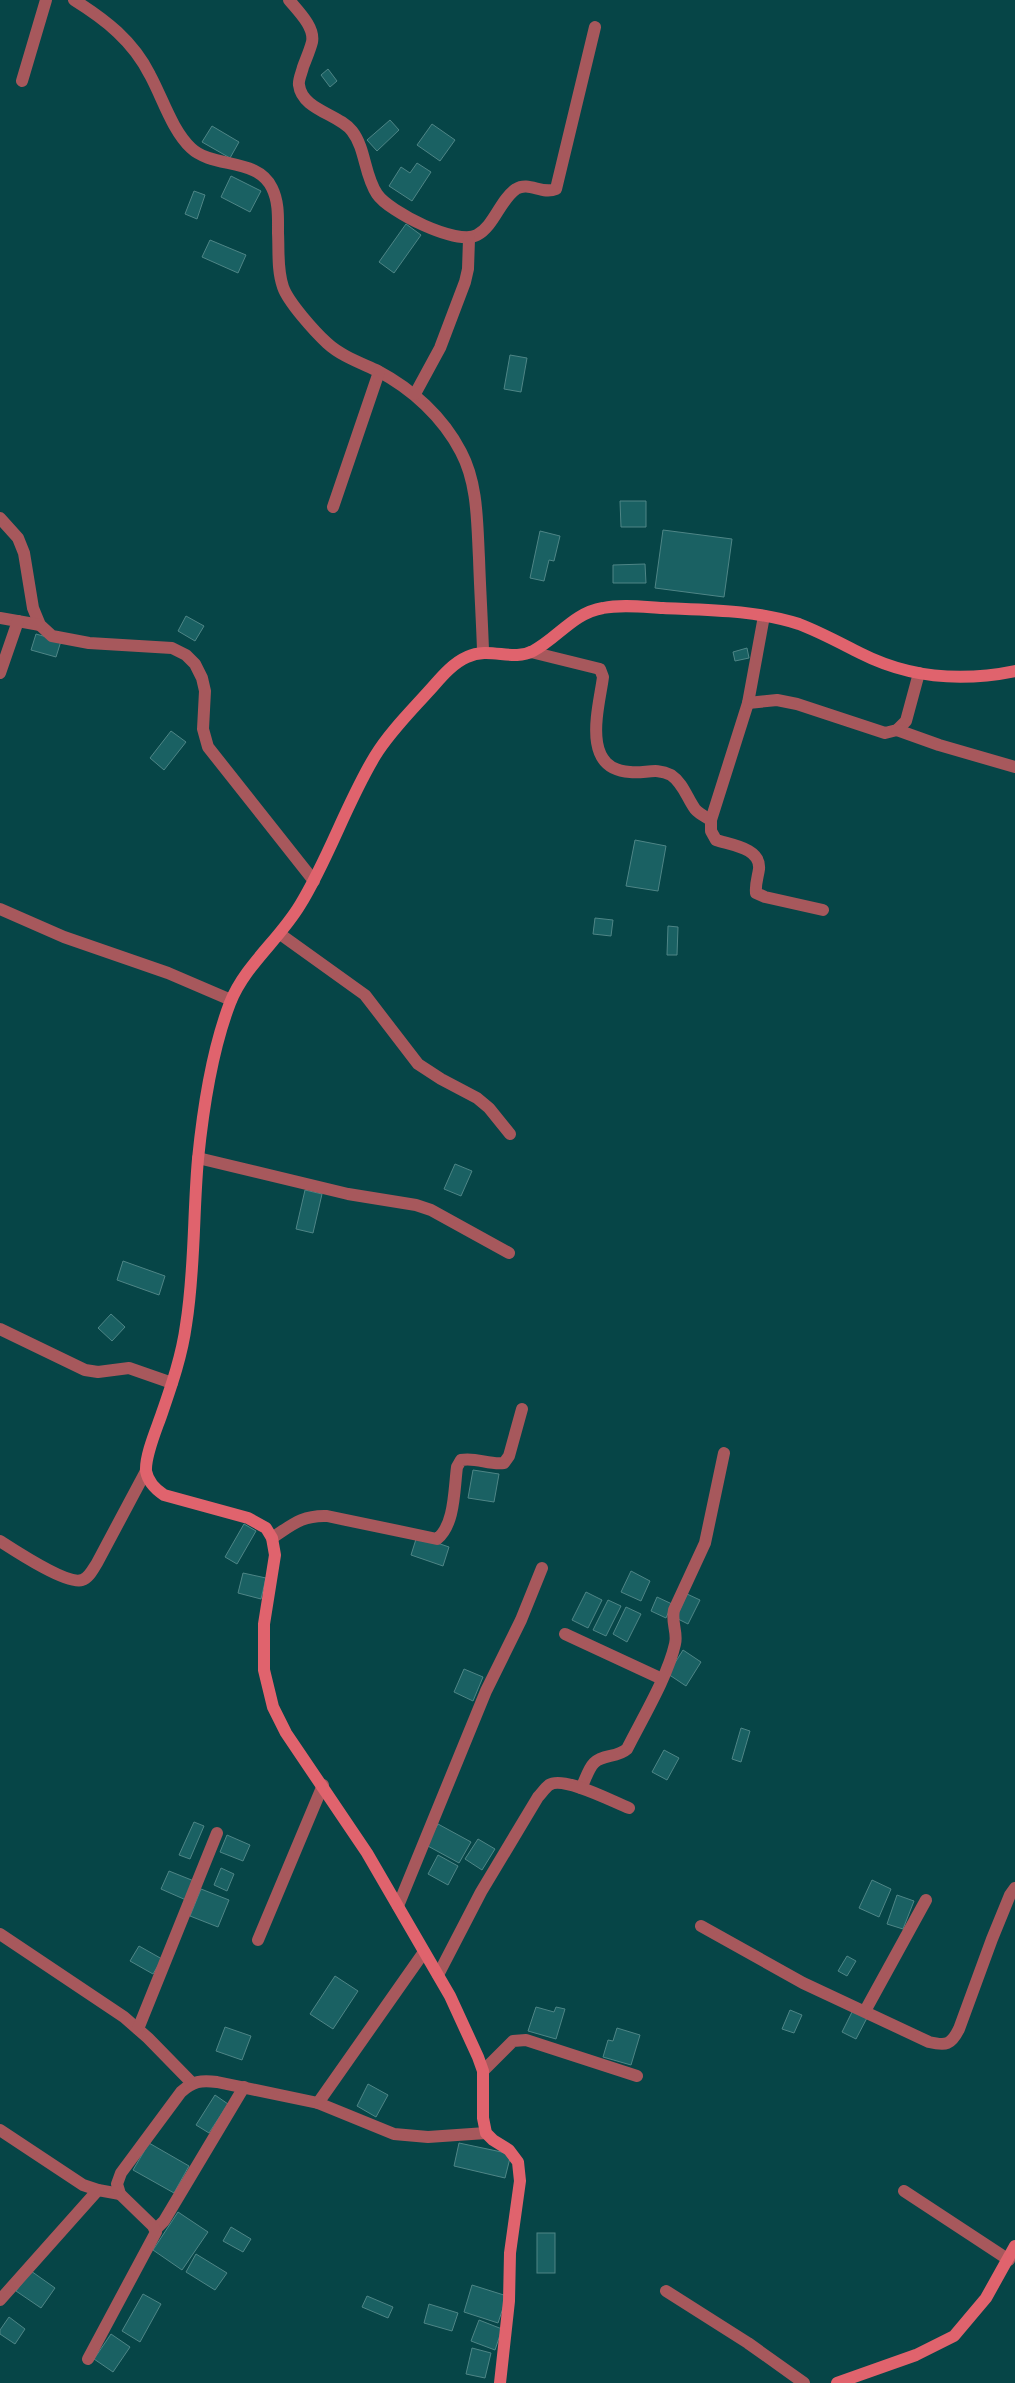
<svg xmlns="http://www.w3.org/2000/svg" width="1015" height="2383" viewBox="0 0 1015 2383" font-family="Jost,sans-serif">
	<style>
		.building { fill: #1a6163; stroke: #4e8586 }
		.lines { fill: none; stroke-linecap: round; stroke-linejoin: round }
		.street { stroke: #a7585c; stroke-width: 12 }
		.secondary { stroke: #e0636d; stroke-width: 12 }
	</style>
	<rect width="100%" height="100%" fill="#064547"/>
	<!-- building -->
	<g class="building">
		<polygon points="328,69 337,81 330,87 321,75"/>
		<polygon points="390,120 399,130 377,151 367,140"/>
		<polygon points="432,124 455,140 440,161 417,145"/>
		<polygon points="212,126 239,142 230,158 202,142"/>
		<polygon points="417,163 431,172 412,201 389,186 401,167 410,173"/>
		<polygon points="231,176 261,191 250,212 221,197"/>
		<polygon points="194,191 205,195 197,219 185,214"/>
		<polygon points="406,224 421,235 394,273 379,262"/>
		<polygon points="210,240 246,255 238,273 202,257"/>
		<polygon points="510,355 527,358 521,392 504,389"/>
		<polygon points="620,501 646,501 646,527 621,527"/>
		<polygon points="663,530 732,539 724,597 655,588"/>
		<polygon points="540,531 560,536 554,561 549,560 544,581 530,578"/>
		<polygon points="645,564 646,583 613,583 613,565"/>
		<polygon points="186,616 204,626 195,641 178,631"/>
		<polygon points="36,634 61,641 56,657 31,650"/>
		<polygon points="747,648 749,658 735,661 733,652"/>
		<polygon points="171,731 186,742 164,770 150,758"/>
		<polygon points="635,840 666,846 658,891 626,886"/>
		<polygon points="595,918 613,920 611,936 593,934"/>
		<polygon points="668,926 678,927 677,955 667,955"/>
		<polygon points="455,1164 472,1171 461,1196 444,1189"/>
		<polygon points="305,1190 322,1194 313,1233 296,1229"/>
		<polygon points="123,1261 165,1276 159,1295 117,1280"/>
		<polygon points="111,1314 125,1327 112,1341 98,1328"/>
		<polygon points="473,1470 499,1474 494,1502 468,1498"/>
		<polygon points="244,1524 256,1531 237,1564 225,1557"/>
		<polygon points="417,1536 449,1547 443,1566 411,1555"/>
		<polygon points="631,1571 650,1581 641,1601 621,1592"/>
		<polygon points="243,1573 266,1578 261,1599 238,1593"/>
		<polygon points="586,1592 602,1600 588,1628 572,1620"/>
		<polygon points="687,1594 700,1600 688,1624 676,1618"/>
		<polygon points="657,1597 672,1604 666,1618 651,1611"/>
		<polygon points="608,1600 621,1606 606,1636 593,1630"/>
		<polygon points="626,1607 641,1614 627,1642 613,1634"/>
		<polygon points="683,1650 701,1662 686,1686 668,1674"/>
		<polygon points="464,1669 483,1677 473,1701 454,1692"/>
		<polygon points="741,1728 750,1731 741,1762 732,1759"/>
		<polygon points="664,1750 679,1758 667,1780 652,1772"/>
		<polygon points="194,1822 204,1826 190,1859 179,1855"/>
		<polygon points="438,1824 471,1842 459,1863 426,1845"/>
		<polygon points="227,1835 250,1845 243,1861 220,1852"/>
		<polygon points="478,1839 495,1849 482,1870 465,1859"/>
		<polygon points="438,1855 458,1866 448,1885 428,1874"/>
		<polygon points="221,1868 234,1874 227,1891 214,1885"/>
		<polygon points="169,1871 194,1881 186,1900 161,1889"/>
		<polygon points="872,1880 891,1889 879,1917 859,1908"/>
		<polygon points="201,1889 229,1900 218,1927 190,1916"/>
		<polygon points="897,1895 914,1901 903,1929 887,1924"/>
		<polygon points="139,1946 162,1959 153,1974 130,1961"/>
		<polygon points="847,1956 856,1961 847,1976 838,1971"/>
		<polygon points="335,1976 358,1991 333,2029 310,2014"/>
		<polygon points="536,2007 554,2012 556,2007 565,2009 556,2039 528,2031"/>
		<polygon points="854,2008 868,2016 856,2039 842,2032"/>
		<polygon points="790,2010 802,2015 794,2033 782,2029"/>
		<polygon points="225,2027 251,2036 242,2060 216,2051"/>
		<polygon points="617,2028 640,2035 631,2065 603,2057 608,2040 613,2041"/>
		<polygon points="368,2084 388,2095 376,2117 357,2106"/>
		<polygon points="215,2095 228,2104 209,2133 196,2125"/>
		<polygon points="149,2143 189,2166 174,2193 133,2170"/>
		<polygon points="459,2143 511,2154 505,2178 454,2166"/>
		<polygon points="178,2212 208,2232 182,2270 153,2250"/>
		<polygon points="231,2227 251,2239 243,2252 223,2241"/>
		<rect x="537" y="2233" width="18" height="40"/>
		<polygon points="196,2254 227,2273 215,2290 186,2272"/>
		<polygon points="31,2271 55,2288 41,2308 16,2291"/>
		<polygon points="472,2285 507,2296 498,2323 464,2312"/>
		<polygon points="143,2294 161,2304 140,2342 122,2331"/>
		<polygon points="367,2296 393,2307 388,2318 362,2307"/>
		<polygon points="429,2304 458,2313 452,2331 424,2323"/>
		<polygon points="9,2317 25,2329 15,2344 0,2334 0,2330"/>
		<polygon points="479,2320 502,2329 495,2350 471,2341"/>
		<polygon points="111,2334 130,2347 113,2372 94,2359"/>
		<polygon points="472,2348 491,2353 485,2378 466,2374"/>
	</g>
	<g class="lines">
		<!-- street -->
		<g class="street">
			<path d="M74 0C106 20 133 41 150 75 163 99 172 130 191 148 213 169 257 157 272 188 279 202 278 218 278 233 279 251 277 270 283 287 288 302 315 332 327 343 341 356 361 363 378 371 412 389 443 417 461 452 478 484 477 523 479 558 480 589 482 620 483 650"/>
			<path d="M289 0C298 11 315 27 312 42 310 50 306 59 303 67 302 72 298 80 299 85 302 110 339 114 352 131 366 149 364 175 377 194 389 212 457 246 477 235 494 226 500 200 516 189 529 181 542 195 556 189L595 27"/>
			<polyline points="22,81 46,0"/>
			<polyline points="415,394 440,348 465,282 468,269 469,239"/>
			<polyline points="333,507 379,372"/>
			<polyline points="0,518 18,538 24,553 33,608 40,625 52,636 89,643 172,648 186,655 195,664 202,678 205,691 203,729 208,747 314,881"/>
			<path d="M764 616 748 703 711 820V831L716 840C731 845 761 848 759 869 758 877 755 884 756 893L765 897 823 910"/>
			<polyline points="0,618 40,625"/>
			<path d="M531 652 600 669 603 677C599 708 580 769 630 772 645 774 656 767 671 775 683 783 687 798 695 809 699 814 706 817 711 820"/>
			<polyline points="0,673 18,621"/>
			<polyline points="748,703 777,700 797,704 885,733 897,730 906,721 919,673"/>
			<polyline points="897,730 939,745 1015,767"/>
			<polyline points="0,909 64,937 168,973 231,1000"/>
			<polyline points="280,934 365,995 418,1064 441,1079 477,1098 489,1108 510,1134"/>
			<polyline points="198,1158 348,1194 416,1205 431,1210 509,1253"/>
			<polyline points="0,1329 85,1370 98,1372 129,1368 172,1383"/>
			<path d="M272 1538C292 1525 302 1515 327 1516L437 1539C455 1525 454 1489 457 1467L461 1460C476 1457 489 1465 504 1463L509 1456 522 1409"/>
			<path d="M0 1541C14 1550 67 1585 82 1580 89 1578 93 1569 97 1563L146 1471"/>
			<polyline points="565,1634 662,1679"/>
			<path d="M581 1788C585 1781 588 1769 594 1763 603 1754 617 1758 627 1749 642 1719 668 1676 675 1644 678 1633 671 1623 674 1610L705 1543 724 1453"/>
			<polyline points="398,1906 486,1691 521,1620 542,1568"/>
			<path d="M701 1926 803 1983 929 2042C946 2046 951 2045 959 2029L992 1939 1010 1895 1015 1888"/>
			<polyline points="0,1934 124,2017 148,2038 192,2083"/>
			<polyline points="258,1940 323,1785"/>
			<path d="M438 1975 481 1892 538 1797C541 1794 545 1788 549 1785 563 1775 613 1802 629 1808"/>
			<polyline points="865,2011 926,1900"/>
			<polyline points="138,2029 217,1833"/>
			<polyline points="483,2071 513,2041 526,2040 637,2076"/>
			<polyline points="318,2103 424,1952"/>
			<polyline points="0,2130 83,2185 98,2190 120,2194"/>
			<polyline points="904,2191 1009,2260"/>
			<polyline points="156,2229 164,2221 244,2087"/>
			<polyline points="666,2291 748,2343 804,2383"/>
			<polyline points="0,2300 98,2190"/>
			<path d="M88 2359 156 2232 153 2226 120 2194 117 2184 121 2173 181 2092C193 2081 201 2080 217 2082L318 2103 394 2134 428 2137 486 2133"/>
		</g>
		<!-- secondary -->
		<g class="secondary">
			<path d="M500 2383 509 2301 510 2253 520 2181 518 2162 509 2150 493 2140 486 2133 483 2118V2071L478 2057 450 1996 367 1853 286 1733 273 1707 264 1670V1624L275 1555 272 1538 266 1528 248 1518 164 1495C155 1489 148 1482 146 1471 145 1455 157 1428 162 1413 172 1384 182 1355 186 1325 195 1270 193 1214 198 1159 203 1109 212 1050 230 1003 245 965 279 940 300 905 329 858 346 804 375 756 389 733 410 712 428 692 439 680 451 664 467 657 490 646 512 662 533 651 558 638 573 613 603 608 622 604 644 607 663 608 708 610 756 610 799 624 820 632 840 643 860 653 909 678 962 682 1015 671"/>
			<polyline points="837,2383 916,2355 954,2336 986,2298 1015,2246"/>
		</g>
	</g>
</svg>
